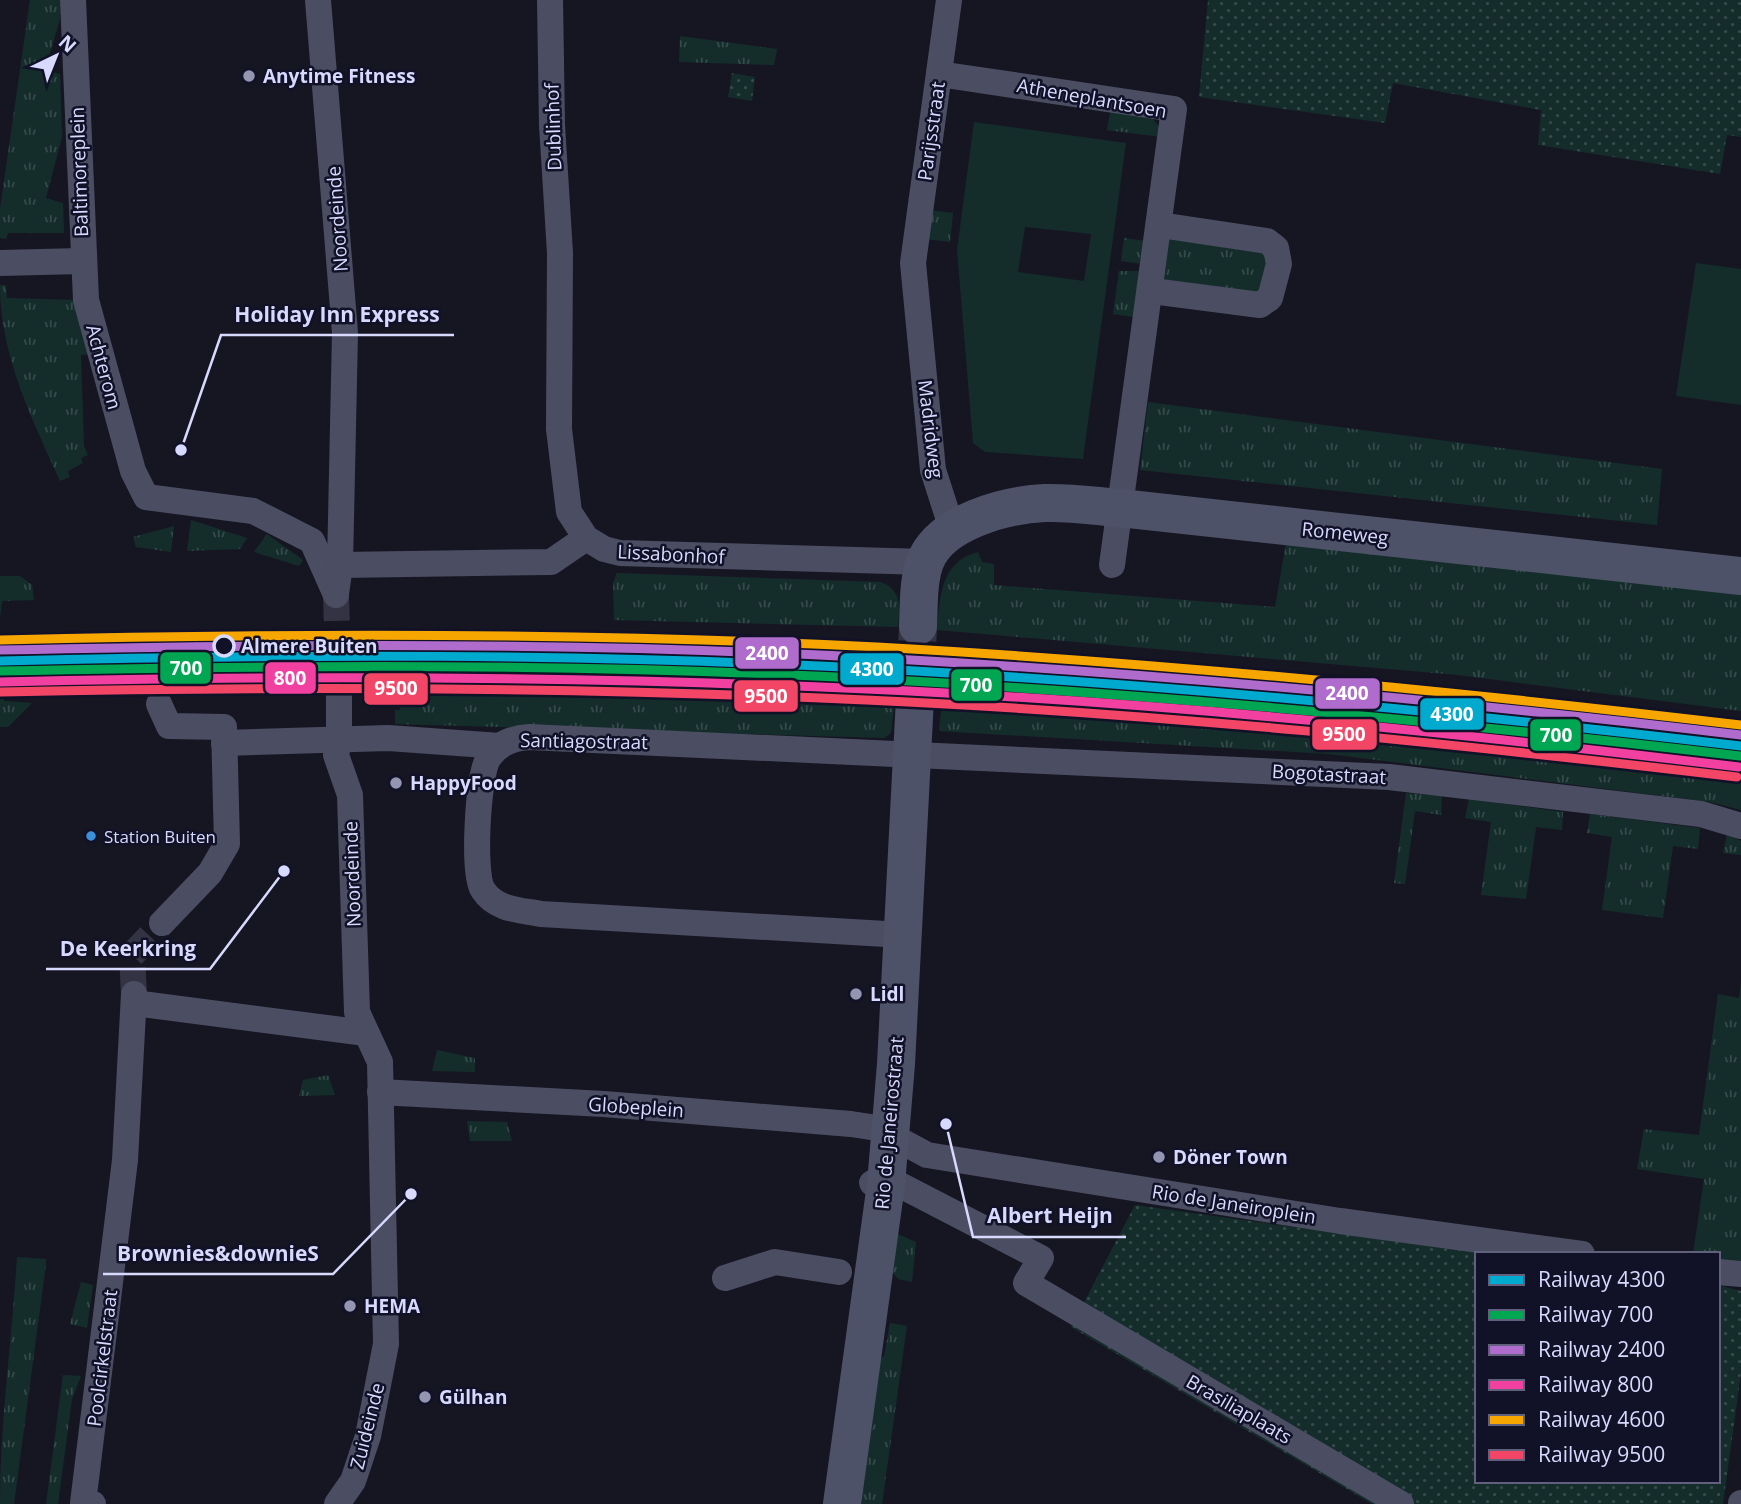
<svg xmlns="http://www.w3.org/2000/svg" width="1741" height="1504" viewBox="0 0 1741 1504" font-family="'Open Sans',sans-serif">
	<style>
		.grass { fill: url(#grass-tufts) }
		.park { fill: url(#park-dots) }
		.garden { fill: #142d2b; fill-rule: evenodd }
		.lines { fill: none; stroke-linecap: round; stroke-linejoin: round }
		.street-tunnel { stroke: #333343; stroke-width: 26; stroke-dasharray: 26 13; stroke-linecap: butt }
		.secondary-tunnel { stroke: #333343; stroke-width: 38; stroke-dasharray: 38 19; stroke-linecap: butt }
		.street { stroke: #4b4d63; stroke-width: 26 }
		.secondary { stroke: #4e5268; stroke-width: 38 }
		.rail-1-casing { stroke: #111127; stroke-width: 14 }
		.rail-2-casing { stroke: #111127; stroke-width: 14 }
		.rail-3-casing { stroke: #111127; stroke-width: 14 }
		.rail-4-casing { stroke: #111127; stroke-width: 14 }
		.rail-5-casing { stroke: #111127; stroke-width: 14 }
		.rail-6-casing { stroke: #111127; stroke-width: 14 }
		.rail-1 { stroke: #00a9ce; stroke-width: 9 }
		.rail-2 { stroke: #00a651; stroke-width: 9 }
		.rail-3 { stroke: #b06ccc; stroke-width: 9 }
		.rail-4 { stroke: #f240a1; stroke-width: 9 }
		.rail-5 { stroke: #f7a600; stroke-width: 9 }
		.rail-6 { stroke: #f34667; stroke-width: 9 }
		.poi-dot { fill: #9495b1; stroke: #111127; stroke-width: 2.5 }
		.stop-dot { fill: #111127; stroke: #d8d9fe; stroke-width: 3.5 }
		.bus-dot { fill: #3a90db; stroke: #111127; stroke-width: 2.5 }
		.labels { text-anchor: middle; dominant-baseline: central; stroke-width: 5; stroke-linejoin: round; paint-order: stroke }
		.bus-label { font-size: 17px; fill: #d8d9fe; stroke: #111127; text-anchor: start }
		.poi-label { font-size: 19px; font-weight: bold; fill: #d8d9fe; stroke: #111127; text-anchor: start }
		.street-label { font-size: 19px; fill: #d8d9fe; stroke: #111127 }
		.stop-label { font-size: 19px; font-weight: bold; fill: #d8d9fe; stroke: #111127; text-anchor: start }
		.leader { fill: none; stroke: #d8d9fe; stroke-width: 2.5 }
		.callout-dot { fill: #d8d9fe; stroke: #111127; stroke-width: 2.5 }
		.callout-label { font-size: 21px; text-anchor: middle; font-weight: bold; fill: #d8d9fe; stroke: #111127; stroke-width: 5; stroke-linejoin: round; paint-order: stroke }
		.line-badge { stroke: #111127; stroke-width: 2.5 }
		.badge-label { font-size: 19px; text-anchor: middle; font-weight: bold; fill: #fff }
	</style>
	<defs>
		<pattern id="grass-tufts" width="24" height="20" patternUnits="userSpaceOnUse" patternTransform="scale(1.75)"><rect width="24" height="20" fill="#142d2b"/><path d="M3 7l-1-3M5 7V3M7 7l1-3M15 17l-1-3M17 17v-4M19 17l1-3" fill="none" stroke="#354b4b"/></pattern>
		<pattern id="park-dots" width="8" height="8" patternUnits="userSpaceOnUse" patternTransform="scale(1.75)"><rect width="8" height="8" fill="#142d2b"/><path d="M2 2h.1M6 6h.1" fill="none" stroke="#354b4b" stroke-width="1.8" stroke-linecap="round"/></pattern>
	</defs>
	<rect width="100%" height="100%" fill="#161622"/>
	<!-- grass -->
	<g class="grass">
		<polygon points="30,0 60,0 60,19 45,70 60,74 62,137 46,198 63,203 64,233 8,233 6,239 0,238 0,209"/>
		<polygon points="680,36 777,49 774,65 679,62"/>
		<polygon points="1111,108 1150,115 1159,127 1161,137 1107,130"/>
		<polygon points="930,210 953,213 950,242 926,239"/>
		<polygon points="1169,234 1269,249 1262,298 1162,283"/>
		<polygon points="1124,238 1146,241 1143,264 1121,261"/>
		<polygon points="1119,271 1141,271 1134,317 1113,314"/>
		<path d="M0 285H6L7 298 77 300 92 354 81 355 84 446 88 455 81 458 83 463 68 471 70 477 60 481C32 418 0 356 0 285Z"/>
		<polygon points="1148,402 1662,469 1657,525 1140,470"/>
		<polygon points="191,520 247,538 240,549 187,551"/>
		<polygon points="174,526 171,552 136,547 133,537"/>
		<polygon points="267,534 303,560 299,566 254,552"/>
		<path d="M1287 537 1741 586V711L1458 675 937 630C940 597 940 562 978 552L982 562 994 564V585L1275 607Z"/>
		<path d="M617 573 880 582C902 589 900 607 898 627L614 620 613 583Z"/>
		<polygon points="0,576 20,576 32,585 34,600 2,601 0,618"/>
		<polygon points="400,678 895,697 891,733 884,738 395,724 395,710 400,710"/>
		<polygon points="0,684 3,684 4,701 32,703 8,727 0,727"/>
		<polygon points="942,700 1303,725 1741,774 1741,810 1710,802 1329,754 939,731"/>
		<polygon points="1406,793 1442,796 1441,815 1415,811 1405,884 1394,883"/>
		<polygon points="1469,799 1563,812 1562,830 1536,827 1526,899 1481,895 1491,822 1465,818"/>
		<polygon points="1590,814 1700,828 1698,849 1673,846 1663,918 1602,910 1612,837 1587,833"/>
		<polygon points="1727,834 1741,841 1741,855 1723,853"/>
		<polygon points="1741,982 1741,1265 1718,1263 1718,1254 1693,1254 1704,1179 1637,1169 1644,1129 1699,1135 1718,994 1739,998"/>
		<polygon points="437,1050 475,1058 475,1072 432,1071"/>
		<polygon points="328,1075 335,1095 299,1096 303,1080"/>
		<polygon points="467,1121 507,1122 512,1141 470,1141"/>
		<polygon points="895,1233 916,1242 912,1282 898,1279 889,1268"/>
		<path d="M17 1257 46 1259V1264L14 1504H0C0 1421 12 1340 17 1257Z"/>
		<polygon points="81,1282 93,1285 87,1328 70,1324"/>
		<polygon points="890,1323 907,1326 882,1504 862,1504 859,1495 874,1363 884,1356"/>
		<polygon points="63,1375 81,1376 72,1399 58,1504 46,1504"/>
	</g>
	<!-- park -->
	<g class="park">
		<polygon points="1208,0 1741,0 1741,137 1727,135 1720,174 1538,145 1541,110 1393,83 1385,123 1199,97"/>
		<polygon points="732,73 755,77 752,101 728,97"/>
		<polygon points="1135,1205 1489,1254 1477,1254 1477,1481 1718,1481 1718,1285 1741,1291 1741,1373 1723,1504 1372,1504 1071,1327"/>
	</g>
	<!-- garden -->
	<g class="garden">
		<path d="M974 122 1126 143 1083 459 985 452 973 443 957 250ZM1025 227 1091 234 1084 281 1018 272Z"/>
		<polygon points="1696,263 1741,269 1741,405 1676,396"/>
	</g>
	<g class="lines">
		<!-- street-tunnel -->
		<g class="street-tunnel">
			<polyline points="336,595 339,697"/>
			<polyline points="134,994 132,955 162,923"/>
		</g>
		<!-- secondary-tunnel -->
		<polyline class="secondary-tunnel" points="915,698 918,626"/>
		<!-- street -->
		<g class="street">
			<polyline points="73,0 86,300 133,471 146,497 253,511 312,541 336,595"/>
			<polyline points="318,0 345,333 340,565 336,594"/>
			<polyline points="550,0 552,125 560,253 559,429 569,512 586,538 604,549 620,553 925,562"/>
			<polyline points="949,0 913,263 933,470 952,529"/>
			<polyline points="939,74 1174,109 1112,565"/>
			<polyline points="0,263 82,261"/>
			<polyline points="1152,291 1260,305 1270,298 1279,264 1276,248 1267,241 1160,225"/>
			<polyline points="340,565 551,562 586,538"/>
			<polyline points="159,704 169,726 224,727 227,844 210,873 162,923"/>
			<polyline points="224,743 388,738 500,746"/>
			<path d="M903 935 541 914C520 910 496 910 483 890 472 874 478 776 488 759 497 744 512 738 529 737L1389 777 1701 814 1741 826"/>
			<polyline points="134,1003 366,1033"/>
			<polyline points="380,1092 604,1104 851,1124 877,1128 927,1155 1340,1221 1582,1254"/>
			<polyline points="872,1183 900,1185 1041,1258 1026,1283 1401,1504"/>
			<polyline points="1718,1272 1741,1274"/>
			<polyline points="725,1278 775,1262 839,1272"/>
			<polyline points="93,1504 83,1503 125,1160 134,994"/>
			<polyline points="337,1504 353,1481 368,1436 386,1344 380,1062 357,1012 350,795 336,755 339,739 339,697"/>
			<polyline points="1741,1504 1741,1503"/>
		</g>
		<!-- secondary -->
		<g class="secondary">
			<path d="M918 626C919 605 918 581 925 562 940 522 1005 505 1045 503 1069 502 1095 506 1120 508L1741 576"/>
			<polyline points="842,1504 886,1184 896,1064 915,698"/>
		</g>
		<defs>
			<path id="rail-1" d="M0 661C292 654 585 653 877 669 1166 684 1453 712 1741 746"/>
			<path id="rail-2" d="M0 671C292 665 584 663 876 679 1165 695 1452 722 1740 756"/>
			<path id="rail-3" d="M0 650C292 644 585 642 877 658 1166 674 1453 701 1741 735"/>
			<path id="rail-4" d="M0 682C290 675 578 676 867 689 1158 702 1449 732 1739 767"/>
			<path id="rail-5" d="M0 640C292 633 585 632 877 647 1166 663 1453 691 1741 725"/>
			<path id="rail-6" d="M1 692C290 686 578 687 866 700 1158 713 1448 743 1737 777"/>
		</defs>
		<!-- rail-1 casing -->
		<use href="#rail-1" class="rail-1-casing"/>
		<!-- rail-2 casing -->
		<use href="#rail-2" class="rail-2-casing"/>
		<!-- rail-3 casing -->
		<use href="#rail-3" class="rail-3-casing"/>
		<!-- rail-4 casing -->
		<use href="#rail-4" class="rail-4-casing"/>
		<!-- rail-5 casing -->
		<use href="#rail-5" class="rail-5-casing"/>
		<!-- rail-6 casing -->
		<use href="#rail-6" class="rail-6-casing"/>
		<!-- rail-1 -->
		<use href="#rail-1" class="rail-1"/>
		<!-- rail-2 -->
		<use href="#rail-2" class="rail-2"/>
		<!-- rail-3 -->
		<use href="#rail-3" class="rail-3"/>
		<!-- rail-4 -->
		<use href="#rail-4" class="rail-4"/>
		<!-- rail-5 -->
		<use href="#rail-5" class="rail-5"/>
		<!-- rail-6 -->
		<use href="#rail-6" class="rail-6"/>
	</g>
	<!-- markers -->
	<g class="poi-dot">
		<circle cx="249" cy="76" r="7"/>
		<circle cx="396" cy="783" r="7"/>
		<circle cx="856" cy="994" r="7"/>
		<circle cx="1159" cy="1157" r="7"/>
		<circle cx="350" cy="1306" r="7"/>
		<circle cx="425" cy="1397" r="7"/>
	</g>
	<circle class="stop-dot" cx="224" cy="646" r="10"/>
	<circle class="bus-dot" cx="91" cy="836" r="6"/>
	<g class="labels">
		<!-- bus labels -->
		<g class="bus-label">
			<text x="104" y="836">Station Buiten</text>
		</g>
		<!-- poi labels -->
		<g class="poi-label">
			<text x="263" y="76">Anytime Fitness</text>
			<text x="410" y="783">HappyFood</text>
			<text x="870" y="994">Lidl</text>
			<text x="1173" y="1157">Döner Town</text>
			<text x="364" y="1306">HEMA</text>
			<text x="439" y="1397">Gülhan</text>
		</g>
		<!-- street labels -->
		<g class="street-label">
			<text transform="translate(1092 98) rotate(10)">Atheneplantsoen</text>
			<text transform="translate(553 127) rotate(-92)">Dublinhof</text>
			<text transform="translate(931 131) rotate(-82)">Parijsstraat</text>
			<text transform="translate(79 172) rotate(-92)">Baltimoreplein</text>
			<text transform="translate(337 219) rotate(-94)">Noordeinde</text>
			<text transform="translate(104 367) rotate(75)">Achterom</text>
			<text transform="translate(931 429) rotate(83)">Madridweg</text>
			<text transform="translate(1345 533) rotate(6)">Romeweg</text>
			<text transform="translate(671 554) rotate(3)">Lissabonhof</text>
			<text transform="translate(584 741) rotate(1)">Santiagostraat</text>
			<text transform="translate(1329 774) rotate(3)">Bogotastraat</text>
			<text transform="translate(352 874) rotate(-92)">Noordeinde</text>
			<text transform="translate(636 1107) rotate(4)">Globeplein</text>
			<text transform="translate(889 1123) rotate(-85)">Rio de Janeirostraat</text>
			<text transform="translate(1234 1204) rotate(9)">Rio de Janeiroplein</text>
			<text transform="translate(102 1358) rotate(-83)">Poolcirkelstraat</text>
			<text transform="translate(1239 1409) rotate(30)">Brasiliaplaats</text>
			<text transform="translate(367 1426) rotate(-76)">Zuideinde</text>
		</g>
		<!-- stop labels -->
		<g class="stop-label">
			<text x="241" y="646">Almere Buiten</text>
		</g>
	</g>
	<!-- callouts -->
	<path class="leader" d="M181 450L221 335H454M284 871L210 969H46M946 1124L973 1237H1126M411 1194L333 1274H103"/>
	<g class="callout-dot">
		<circle cx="181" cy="450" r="7"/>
		<circle cx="284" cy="871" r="7"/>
		<circle cx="946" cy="1124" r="7"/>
		<circle cx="411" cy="1194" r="7"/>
	</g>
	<g class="callout-label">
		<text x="337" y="322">Holiday Inn Express</text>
		<text x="128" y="956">De Keerkring</text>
		<text x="1050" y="1223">Albert Heijn</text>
		<text x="218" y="1261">Brownies&amp;downieS</text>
	</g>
	<g class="line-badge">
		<rect x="734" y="636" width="66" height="34" rx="7" fill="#b06ccc"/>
		<rect x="159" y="651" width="53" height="34" rx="7" fill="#00a651"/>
		<rect x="839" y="652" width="66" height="34" rx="7" fill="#00a9ce"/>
		<rect x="264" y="661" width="53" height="34" rx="7" fill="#f240a1"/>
		<rect x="950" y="668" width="53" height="34" rx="7" fill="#00a651"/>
		<rect x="363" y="672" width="66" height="34" rx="7" fill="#f34667"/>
		<rect x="1314" y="677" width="67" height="33" rx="7" fill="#b06ccc"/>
		<rect x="733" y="679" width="66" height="34" rx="7" fill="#f34667"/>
		<rect x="1419" y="697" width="66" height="34" rx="7" fill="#00a9ce"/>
		<rect x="1311" y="718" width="67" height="33" rx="7" fill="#f34667"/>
		<rect x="1529" y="718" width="53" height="34" rx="7" fill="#00a651"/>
	</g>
	<g class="badge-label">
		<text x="767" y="660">2400</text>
		<text x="186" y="675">700</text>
		<text x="872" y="676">4300</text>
		<text x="290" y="685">800</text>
		<text x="976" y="692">700</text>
		<text x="396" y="695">9500</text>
		<text x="1347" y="700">2400</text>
		<text x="766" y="703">9500</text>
		<text x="1452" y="721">4300</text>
		<text x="1344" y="741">9500</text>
		<text x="1556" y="742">700</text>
	</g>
	<!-- legend -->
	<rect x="1475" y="1252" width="245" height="231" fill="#111127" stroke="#61617d" stroke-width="2"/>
	<rect x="1489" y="1275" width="35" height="10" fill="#00a9ce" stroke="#61617d" stroke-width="2"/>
	<text x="1538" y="1287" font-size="21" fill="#d8d9fe">Railway 4300</text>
	<rect x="1489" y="1310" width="35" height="10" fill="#00a651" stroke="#61617d" stroke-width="2"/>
	<text x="1538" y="1322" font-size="21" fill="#d8d9fe">Railway 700</text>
	<rect x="1489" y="1345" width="35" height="10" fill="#b06ccc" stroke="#61617d" stroke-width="2"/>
	<text x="1538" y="1357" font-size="21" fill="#d8d9fe">Railway 2400</text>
	<rect x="1489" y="1380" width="35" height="10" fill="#f240a1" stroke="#61617d" stroke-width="2"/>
	<text x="1538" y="1392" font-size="21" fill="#d8d9fe">Railway 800</text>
	<rect x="1489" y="1415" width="35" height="10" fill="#f7a600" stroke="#61617d" stroke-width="2"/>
	<text x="1538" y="1427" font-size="21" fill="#d8d9fe">Railway 4600</text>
	<rect x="1489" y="1450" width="35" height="10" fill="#f34667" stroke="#61617d" stroke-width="2"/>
	<text x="1538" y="1462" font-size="21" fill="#d8d9fe">Railway 9500</text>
	<!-- north arrow -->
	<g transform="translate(56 56) rotate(43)" stroke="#111127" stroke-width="5" paint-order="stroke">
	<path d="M0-5L12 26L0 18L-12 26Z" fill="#d8d9fe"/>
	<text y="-10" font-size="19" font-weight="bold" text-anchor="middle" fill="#d8d9fe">N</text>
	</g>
</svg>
